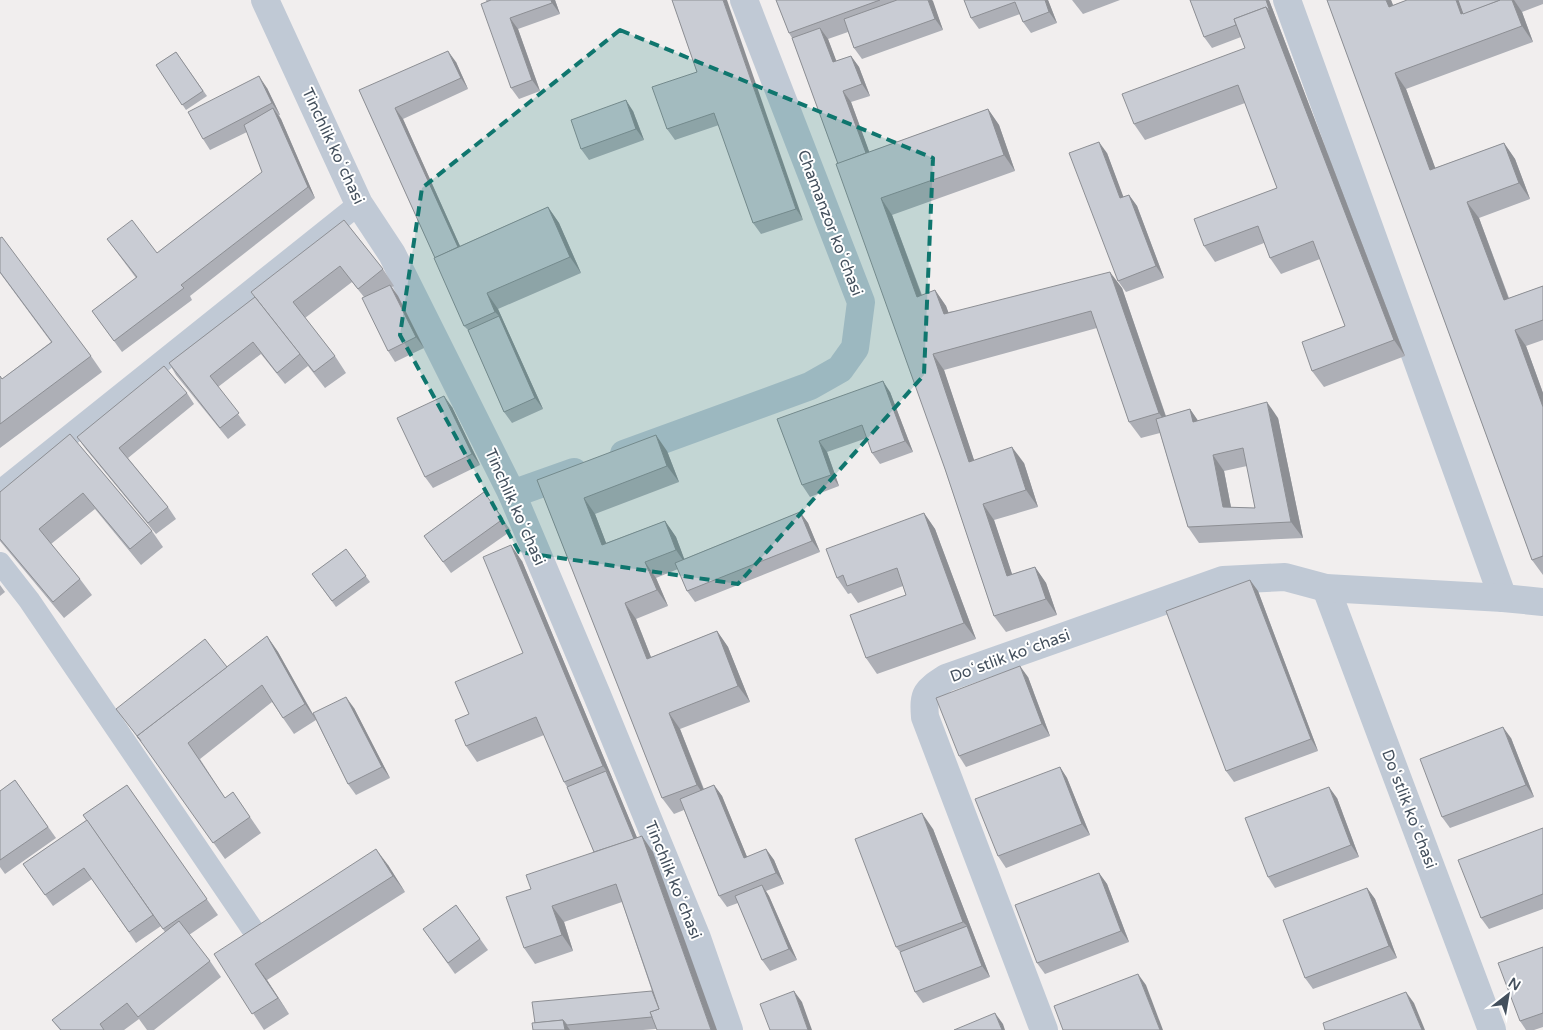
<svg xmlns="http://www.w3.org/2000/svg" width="1543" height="1030" viewBox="0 0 1543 1030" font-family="'Varela Round',sans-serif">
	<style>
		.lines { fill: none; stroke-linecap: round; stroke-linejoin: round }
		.service { stroke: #c0c9d5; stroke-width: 22 }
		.minor { stroke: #c0c9d5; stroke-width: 28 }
		.wall { fill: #adafb6; fill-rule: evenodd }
		.shaded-wall { fill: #8d8f94 }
		.building { fill: #c9ccd4; stroke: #8d8f94; fill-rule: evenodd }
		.marked { fill: #0f766e; fill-opacity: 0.2; stroke: #0f766e; stroke-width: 4; stroke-dasharray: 10 6; stroke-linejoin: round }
		.labels { text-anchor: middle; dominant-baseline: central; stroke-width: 4; stroke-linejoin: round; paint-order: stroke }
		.street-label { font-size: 16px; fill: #44505d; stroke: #fff }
	</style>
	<rect width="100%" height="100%" fill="#f1eeee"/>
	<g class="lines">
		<!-- service -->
		<g class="service">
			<polyline points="0,491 359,204"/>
			<polyline points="0,563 29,600 253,930"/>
		</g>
		<!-- minor -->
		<g class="minor">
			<polyline points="265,0 359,204 392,254 512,494 597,695 697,938 729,1030"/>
			<polyline points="1287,0 1503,598"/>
			<polyline points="624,454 810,386 840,369 855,348 861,302 744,0"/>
			<polyline points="512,494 574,472"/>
			<polyline points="1326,588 1492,1030"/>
			<path d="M1044 1030 925 717C923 693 926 691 946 678L1223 580 1285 577 1326 588 1503 598 1543 602"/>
		</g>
	</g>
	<!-- wall -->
	<g class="wall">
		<polygon points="486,0 555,0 560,14 518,29 540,91 519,99 511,88"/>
		<polygon points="672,0 803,220 761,234 753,223 719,125 675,140 667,129 697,72"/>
		<path d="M776 0H932L943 30 862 59 854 48 848 32 828 39 836 61 851 56 859 67 870 96 851 102 869 152 988 109 999 125 1015 171 892 215 922 295 935 290 946 306 948 312 1122 288 1166 416 1190 409 1198 421 1278 418 1303 538 1199 543 1188 527 1160 433 1141 438 1129 422 1097 328 944 370 974 460 1024 463 1038 507 994 520 1012 574 1035 567 1046 583 1057 615 1006 632 994 616 945 469 838 164 792 38 789 33ZM1247 466 1255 508 1231 507 1224 471Z"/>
		<polygon points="964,0 1048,0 1057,23 1031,33 1023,22 1020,14 979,29 971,18"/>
		<polygon points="1072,0 1120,0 1083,14"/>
		<polygon points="1190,0 1269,0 1405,356 1324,387 1312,371 1345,326 1320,259 1281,274 1270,258 1264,243 1215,262 1204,246 1277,188 1245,103 1145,140 1134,124 1245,48 1241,37 1212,48 1204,37"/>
		<polygon points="1327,0 1391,0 1393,5 1407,0 1543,0 1543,4 1522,12 1533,42 1406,89 1435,168 1504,143 1515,159 1530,199 1479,218 1509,298 1543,286 1543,340 1526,346 1543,393 1543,575 1532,560"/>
		<polygon points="176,52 207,96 186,110 156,65"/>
		<polygon points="456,62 468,89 403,119 460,246 548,207 559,223 581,273 498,309 543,409 512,423 504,412 468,330 464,326 435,258 359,90"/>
		<polygon points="267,88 280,115 279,115 281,119 315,198 190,296 192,300 122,352 92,311 136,278 107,239 157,253 262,172 247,132 210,150 203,139"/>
		<polygon points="633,111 644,140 589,160 581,149"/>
		<polygon points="1107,153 1123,197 1129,195 1137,206 1164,278 1126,292 1118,281"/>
		<polygon points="344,220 383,269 394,286 392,287 398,296 424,348 395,362 388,351 364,297 352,282 305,318 335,356 346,373 325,388 308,366 285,384 261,354 218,387 246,425 228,439 176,375 169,363 255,297"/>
		<polygon points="0,238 91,356 102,372 0,448 0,376 2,379 51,342 0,273"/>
		<polygon points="890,392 913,452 880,464 872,453 867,438 827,452 839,486 810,497 802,485 777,419"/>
		<polygon points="187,393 194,404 128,458 168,507 176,519 156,534 85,448 77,437"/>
		<polygon points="452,407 480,465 433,488 425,477"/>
		<polygon points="70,434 152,531 163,547 141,565 95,509 51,544 80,579 92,595 64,618 0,541 0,492"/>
		<polygon points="667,451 679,482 595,514 606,543 665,521 676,537 684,559 800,512 808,523 820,552 695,602 687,591 678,569 656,578 668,606 636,619 651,657 717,631 728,647 750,702 680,729 704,789 714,785 722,796 747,857 766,849 774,860 784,884 766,891 769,896 797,960 770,971 762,960 738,903 727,907 719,896 684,810 674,814 662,798 537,480"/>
		<polygon points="484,492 511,531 451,573 424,536"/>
		<polygon points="924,513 935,529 976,639 877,674 866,658 906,595 903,586 858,603 851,593 848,594 837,578"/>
		<polygon points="346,549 370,582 336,607 312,574"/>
		<polygon points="522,561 637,838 653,852 656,1029 643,1030 533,1030 652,991 622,902 564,922 573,951 535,964 524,948 531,889 594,852 567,787 564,782 544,735 477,762 466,746 469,714 523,653"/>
		<polygon points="1250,580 1258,591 1318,751 1234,782 1226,771"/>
		<polygon points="0,585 5,592 0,596"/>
		<polygon points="267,636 278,652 313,714 354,708 390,778 356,795 348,784 316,720 294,734 272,702 200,759 225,798 233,792 261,833 225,859 149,752 116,709 227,667"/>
		<polygon points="1028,677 1050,736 966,767 959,756"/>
		<polygon points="1511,738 1534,797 1450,828 1442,817"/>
		<polygon points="1060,767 1067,778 1090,835 1006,868 998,856"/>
		<polygon points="15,780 56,838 5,874 0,867 0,791"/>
		<polygon points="127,785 218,915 189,935 210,961 221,977 154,1030 147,1030 139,1019 124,1030 60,1030 52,1020 165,932 83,815"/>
		<polygon points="1337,798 1359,857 1275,888 1268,877"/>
		<polygon points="87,820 161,926 136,943 92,879 53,906 23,864"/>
		<polygon points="1543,828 1543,909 1489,929 1481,918"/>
		<polygon points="933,829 990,977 923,1003 915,992 900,952 896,947"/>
		<polygon points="388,865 405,892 267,980 289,1014 264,1030 214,954"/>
		<polygon points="1099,873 1107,884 1129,942 1045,974 1037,963"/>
		<polygon points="1367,888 1375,899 1397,958 1313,989 1305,978"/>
		<polygon points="456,905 488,950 455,974 423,929"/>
		<polygon points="1543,947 1543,1027 1534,1030 1526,1030 1520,1021"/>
	</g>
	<!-- shaded-wall -->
	<g class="shaded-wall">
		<polygon points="551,0 555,0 560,14 552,3"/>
		<polygon points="723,0 727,0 803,220 796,209"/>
		<polygon points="928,0 932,0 933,1 943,30 935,19"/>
		<polygon points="1045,0 1048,0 1057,23 1049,12"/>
		<polygon points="1266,0 1269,0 1405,356 1394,340 1266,7"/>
		<polygon points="1386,0 1391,0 1400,23 1389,7"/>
		<polygon points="1456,0 1461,0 1468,18 1461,14"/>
		<polygon points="1512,0 1514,0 1522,12 1533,42 1522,26"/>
		<polygon points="510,18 518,29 540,91 532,80"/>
		<polygon points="820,28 828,39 841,73 833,62"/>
		<polygon points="448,51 456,62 468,89 461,78"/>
		<polygon points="851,56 859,67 870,96 862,84"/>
		<polygon points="1395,73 1406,89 1442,186 1430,170"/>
		<polygon points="259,76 267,88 280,115 272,103"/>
		<polygon points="843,91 851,102 876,170 868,159"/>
		<polygon points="626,100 633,111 644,140 636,129"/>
		<polygon points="273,108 281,119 315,198 308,187"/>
		<polygon points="395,108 403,119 468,264 460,252"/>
		<polygon points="988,109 999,125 1015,171 1004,155"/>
		<polygon points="1099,142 1107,153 1128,209 1120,198"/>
		<polygon points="1504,143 1515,159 1530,199 1519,183"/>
		<polygon points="1129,195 1137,206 1164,278 1156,266"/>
		<polygon points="881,198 892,215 928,313 917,297"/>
		<polygon points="1467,202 1479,218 1515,316 1504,300"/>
		<polygon points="548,207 559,223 581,273 570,257"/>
		<polygon points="1110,272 1122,288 1170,429 1159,413"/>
		<polygon points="390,285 398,296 424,348 416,337"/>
		<polygon points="935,290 946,306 955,330 944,314"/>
		<polygon points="487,293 498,309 543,409 535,398 499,316 495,312"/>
		<polygon points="1515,330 1526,346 1543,393 1543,407"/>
		<polygon points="933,354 944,370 980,478 969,462"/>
		<polygon points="883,381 890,392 913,452 905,441"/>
		<polygon points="444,396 452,407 480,465 472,454"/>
		<polygon points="1267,402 1278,418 1303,538 1291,522"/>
		<polygon points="1190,409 1201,425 1193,422"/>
		<polygon points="656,435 667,451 679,482 667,466"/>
		<polygon points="819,441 827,452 839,486 831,475"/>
		<polygon points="1012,447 1024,463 1038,507 1026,490"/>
		<polygon points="1213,455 1224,471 1234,523 1223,507"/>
		<polygon points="584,498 595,514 613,561 602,545"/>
		<polygon points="983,504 994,520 1018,592 1007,576"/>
		<polygon points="800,512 808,523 820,552 812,541"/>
		<polygon points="924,513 935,529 976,639 964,623"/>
		<polygon points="665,521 676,537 687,566 676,550"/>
		<polygon points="511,545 522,561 614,782 603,766"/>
		<polygon points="645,562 656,578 668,606 657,590"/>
		<polygon points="1035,567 1046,583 1057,615 1046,599"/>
		<polygon points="1250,580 1258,591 1318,751 1311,739"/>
		<polygon points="625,603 636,619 658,675 647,659"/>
		<polygon points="717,631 728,647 750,702 738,686"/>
		<polygon points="267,636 278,652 316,720 305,704"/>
		<polygon points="1020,666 1028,677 1050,736 1042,724"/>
		<polygon points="346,697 354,708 390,778 382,767"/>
		<polygon points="669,713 680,729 708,801 697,785"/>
		<polygon points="1503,727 1511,738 1534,797 1526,785"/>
		<polygon points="1060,767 1067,778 1090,835 1082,824"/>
		<polygon points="606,771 614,782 643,852 635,841"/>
		<polygon points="714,785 722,796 752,869 744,858"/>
		<polygon points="1329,787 1337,798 1359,857 1351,845"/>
		<polygon points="922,813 933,829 990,977 982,966 967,926 963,922"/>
		<polygon points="642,836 653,852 717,1030 711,1030"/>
		<polygon points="376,849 388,865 405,892 393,876"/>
		<polygon points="766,849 774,860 784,884 776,873"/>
		<polygon points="1099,873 1107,884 1129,942 1121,931"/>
		<polygon points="762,885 769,896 797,960 789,949"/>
		<polygon points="1367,888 1375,899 1397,958 1389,946"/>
		<polygon points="552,906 564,922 573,951 562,935"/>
		<polygon points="255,964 267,980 289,1014 278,998"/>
		<polygon points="1138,974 1146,985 1163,1030 1160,1030"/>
		<polygon points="794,991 802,1002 812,1030 808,1030"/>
		<polygon points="1406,992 1414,1003 1425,1030 1422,1030"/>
		<polygon points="995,1013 1003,1024 1005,1030 1002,1030"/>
		<polygon points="563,1020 570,1030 565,1030"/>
	</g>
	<!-- building -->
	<g class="building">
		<polygon points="491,0 551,0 552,3 510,18 532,80 511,88 481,4"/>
		<polygon points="672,0 723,0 796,209 753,223 714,113 667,129 652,87 697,72"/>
		<polygon points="776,0 880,0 789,33"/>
		<polygon points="897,0 928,0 935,19 854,48 844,19"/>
		<polygon points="964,0 1045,0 1049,12 1023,22 1015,2 971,18"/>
		<polygon points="1190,0 1266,0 1270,12 1266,7 1234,19 1236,25 1204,37"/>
		<polygon points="1327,0 1386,0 1389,7 1407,0 1456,0 1461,14 1500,0 1512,0 1522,26 1395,73 1430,170 1504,143 1519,183 1467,202 1504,300 1543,286 1543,320 1515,330 1543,407 1543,556 1532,560"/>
		<polygon points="1458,0 1500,0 1463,14"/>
		<polygon points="1266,7 1394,340 1312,371 1302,342 1345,326 1313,241 1270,258 1258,226 1204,246 1194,219 1277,188 1238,85 1134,124 1122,94 1245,48 1234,19"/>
		<polygon points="820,28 833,62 851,56 862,84 843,91 866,153 838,164 792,38"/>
		<polygon points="448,51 461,78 395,108 458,247 435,258 359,90"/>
		<polygon points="176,52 203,91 182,105 156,65"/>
		<polygon points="259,76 272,103 203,139 188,112"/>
		<polygon points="626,100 636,129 581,149 571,120"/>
		<polygon points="273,108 308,187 181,285 184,288 114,341 92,311 137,277 107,239 132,220 157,253 262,172 244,125"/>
		<polygon points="988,109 1004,155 881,198 917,297 935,290 944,314 1110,272 1159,413 1129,422 1091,311 933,354 969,462 1012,447 1026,490 983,504 1007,576 1035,567 1046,599 994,616 945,469 836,164"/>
		<polygon points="1099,142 1120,198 1129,195 1156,266 1118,281 1069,153"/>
		<polygon points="548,207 570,257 487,293 495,312 464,326 434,258"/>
		<polygon points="344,220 383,269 358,289 340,266 293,302 335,356 314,372 251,292"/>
		<polygon points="2,237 91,356 0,424 0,376 2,379 52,342 0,272 0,238"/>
		<polygon points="390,285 416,337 388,351 362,298"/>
		<polygon points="255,297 300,354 277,373 253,342 210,376 239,413 220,428 169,363"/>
		<polygon points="499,316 535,398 504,412 468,330"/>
		<polygon points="164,366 187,393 119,448 168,507 148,523 77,437"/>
		<polygon points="883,381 905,441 872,453 862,425 819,441 831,475 802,485 777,419"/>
		<polygon points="444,396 472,454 425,477 397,418"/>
		<path d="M1267 402 1291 522 1188 527 1156 419 1190 409 1193 422ZM1243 448 1255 508 1223 507 1213 455Z"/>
		<polygon points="70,434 152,531 130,549 83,493 39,529 80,579 53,602 0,539 0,492"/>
		<polygon points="656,435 667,466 584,498 602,545 665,521 676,550 645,562 657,590 625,603 647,659 717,631 738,686 669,713 697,785 662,798 537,480"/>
		<polygon points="484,492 503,519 443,562 424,536"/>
		<polygon points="800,512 812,541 687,591 675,563"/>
		<polygon points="924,513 964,623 866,658 850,615 906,595 897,568 847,586 843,575 837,578 826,549"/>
		<polygon points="511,545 603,766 564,782 536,717 466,746 455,720 469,714 455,682 523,653 483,557"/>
		<polygon points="346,549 366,576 332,601 312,574"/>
		<polygon points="1250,580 1311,739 1226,771 1166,611"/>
		<polygon points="267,636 305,704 283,718 262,685 188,743 225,798 233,792 250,817 213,843 137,736"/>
		<polygon points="205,639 227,667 137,736 141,741 116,709"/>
		<polygon points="1020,666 1042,724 959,756 936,698"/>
		<polygon points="346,697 382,767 348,784 313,713"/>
		<polygon points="1503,727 1526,785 1442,817 1420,759"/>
		<polygon points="1060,767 1082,824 998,856 975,799"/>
		<polygon points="606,771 634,839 594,852 567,787"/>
		<polygon points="15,780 48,827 0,860 0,791"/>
		<polygon points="127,785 207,899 163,929 83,815"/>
		<polygon points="714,785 744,858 766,849 776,873 719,896 680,799"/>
		<polygon points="1329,787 1351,845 1268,877 1245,818"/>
		<polygon points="922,813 963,922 896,947 855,839"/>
		<polygon points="87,820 153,915 129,932 84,868 45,895 23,864"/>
		<polygon points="1543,828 1543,894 1481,918 1458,860"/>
		<polygon points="642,836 711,1030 657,1030 650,1012 659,1009 616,884 552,906 562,935 524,948 506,897 531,889 526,875"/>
		<polygon points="376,849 393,876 255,964 278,998 252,1014 214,954"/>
		<polygon points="1099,873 1121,931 1037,963 1015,905"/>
		<polygon points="762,885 789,949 762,960 735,896"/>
		<polygon points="1367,888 1389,946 1305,978 1283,920"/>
		<polygon points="456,905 480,939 448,963 423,929"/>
		<polygon points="179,921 210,961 138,1017 127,1003 100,1024 104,1030 61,1030 52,1020"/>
		<polygon points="967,926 982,966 915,992 900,952"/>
		<polygon points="1543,947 1543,1013 1520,1021 1498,963"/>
		<polygon points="1138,974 1160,1030 1063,1030 1054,1006"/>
		<polygon points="652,991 659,1009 650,1012 652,1017 567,1025 563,1020 535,1023 532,1002"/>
		<polygon points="794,991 808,1030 770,1030 760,1004"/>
		<polygon points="1406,992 1422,1030 1325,1030 1323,1023"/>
		<polygon points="995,1013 1002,1030 954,1030"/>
		<polygon points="563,1020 565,1030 533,1030 532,1023"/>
	</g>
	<!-- marked area -->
	<path class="marked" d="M620 30 933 158 924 375 738 584 519 552 400 335 422 188Z"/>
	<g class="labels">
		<!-- street labels -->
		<g class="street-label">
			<text transform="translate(333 146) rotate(65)">Tinchlik koʻchasi</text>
			<text transform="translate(830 223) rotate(69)">Chamanzor koʻchasi</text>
			<text transform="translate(515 507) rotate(66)">Tinchlik koʻchasi</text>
			<text transform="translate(1010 656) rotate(-20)">Doʻstlik koʻchasi</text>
			<text transform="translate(1409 809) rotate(69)">Doʻstlik koʻchasi</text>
			<text transform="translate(673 880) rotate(68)">Tinchlik koʻchasi</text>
		</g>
	</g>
	<!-- north arrow -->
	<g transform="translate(1508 995) rotate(31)" stroke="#ffffff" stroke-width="4" paint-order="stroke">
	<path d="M0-4L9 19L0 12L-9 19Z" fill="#44505d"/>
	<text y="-8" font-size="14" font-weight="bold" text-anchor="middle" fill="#44505d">N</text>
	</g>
</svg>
